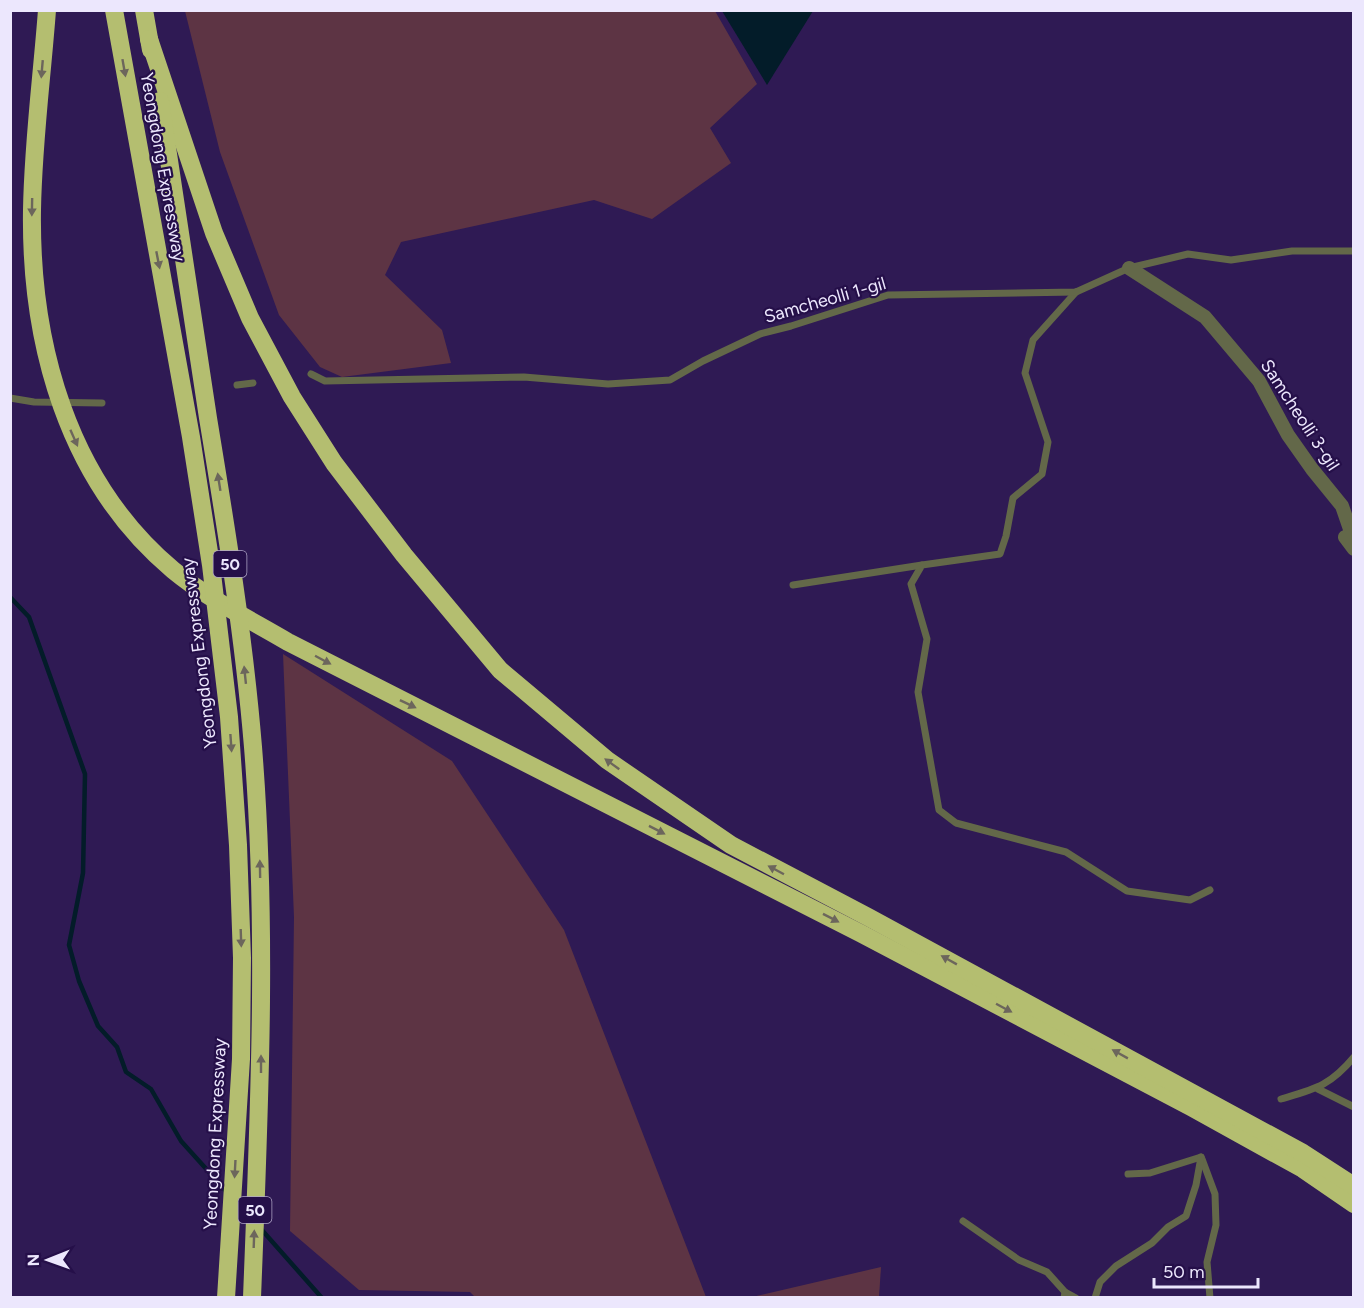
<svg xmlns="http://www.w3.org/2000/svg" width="1364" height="1308" viewBox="0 0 1364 1308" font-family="Figtree,sans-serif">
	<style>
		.green { fill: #5d3444 }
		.water { fill: #031c29 }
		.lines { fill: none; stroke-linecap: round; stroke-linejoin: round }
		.stream { stroke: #031c29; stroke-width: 4.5 }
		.service { stroke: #636849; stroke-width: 7 }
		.minor { stroke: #636849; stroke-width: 14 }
		.motorway { stroke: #b4be70; stroke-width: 18 }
		.oneway { fill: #6c665c }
		.labels { text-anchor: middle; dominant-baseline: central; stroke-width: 4.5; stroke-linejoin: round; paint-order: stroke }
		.shield { fill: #250f49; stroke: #b0a6c7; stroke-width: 1.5 }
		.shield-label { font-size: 16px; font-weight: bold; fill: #ece7fd }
		.street-label { font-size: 18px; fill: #ece7fd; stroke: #250f49 }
	</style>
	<rect width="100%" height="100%" fill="#2f1a54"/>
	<!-- green -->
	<g class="green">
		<polygon points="185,11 715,11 757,84 710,128 731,163 652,219 594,200 401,242 385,275 442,330 451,363 342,377 320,367 279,315 220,152"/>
		<polygon points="283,654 452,761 564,930 706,1297 476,1298 470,1292 359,1290 290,1231 294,917"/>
		<polygon points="881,1267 879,1297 752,1297"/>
	</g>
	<!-- water -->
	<polygon class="water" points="722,11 813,11 767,85"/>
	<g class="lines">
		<!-- stream -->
		<g class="stream">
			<polyline points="10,597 29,617 85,774 83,873 69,945 79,981 98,1026 117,1047 126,1072 151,1089 181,1141 227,1192"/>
			<polyline points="237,1203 249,1216"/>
			<polyline points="261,1229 322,1298"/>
		</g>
		<!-- service -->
		<g class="service">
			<polyline points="1076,292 1033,340 1025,373 1048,442 1042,474 1013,498 1006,536 1000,554 922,565 911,584 927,639 918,692 939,810 956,823 1066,852 1127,891 1190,900 1210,890"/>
			<polyline points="311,374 325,381 524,377 608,384 670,380 703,361 760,334 791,326 888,295 1076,292 1129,268 1188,254 1231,260 1292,251 1354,251"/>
			<polyline points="237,385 253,383"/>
			<polyline points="10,398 34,402 102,403"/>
			<polyline points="793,585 922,565"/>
			<polyline points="1318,1089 1354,1107"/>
			<path d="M1281 1099C1315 1089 1330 1086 1354 1057"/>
			<polyline points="1202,1159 1215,1194 1216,1225 1207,1262 1210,1298"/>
			<polyline points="1128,1174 1150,1173 1201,1157"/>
			<polyline points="963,1221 1019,1260 1047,1272 1065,1292"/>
			<polyline points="1064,1298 1065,1292 1076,1298"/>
			<polyline points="1095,1298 1100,1282 1116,1266 1152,1243 1168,1227 1186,1216 1196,1185 1201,1157"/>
		</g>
		<!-- minor -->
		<polyline class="minor" points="1129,268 1205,317 1259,381 1288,435 1312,469 1342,506 1352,535 1345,537 1354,549"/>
		<!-- motorway -->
		<g class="motorway">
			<path d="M47 10C42 77 33 143 32 210 30 343 67 481 173 570 208 599 249 619 288 642L860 933 1191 1107 1303 1169 1354 1204"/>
			<polyline points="114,10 191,437 211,565 229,717 238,845 242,958 241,1059 226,1298"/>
			<polyline points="144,10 151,50"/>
			<polyline points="149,39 214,233 250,318 292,397 334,463 404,555 500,670 607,760 731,845 868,917 1303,1153 1354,1186"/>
			<path d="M160 101C176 207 192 312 208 418 226 527 244 637 253 747 268 931 259 1114 252 1298"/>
		</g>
	</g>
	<!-- one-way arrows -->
	<defs><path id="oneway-solid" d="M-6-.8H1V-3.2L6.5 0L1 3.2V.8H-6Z" transform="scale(1.5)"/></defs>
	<g class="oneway">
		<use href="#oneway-solid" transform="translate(124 68) rotate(80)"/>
		<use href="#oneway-solid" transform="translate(42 69) rotate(95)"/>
		<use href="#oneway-solid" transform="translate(32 207) rotate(91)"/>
		<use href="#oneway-solid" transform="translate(158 260) rotate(79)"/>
		<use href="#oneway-solid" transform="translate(74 438) rotate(66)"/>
		<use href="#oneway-solid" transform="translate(219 482) rotate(-99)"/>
		<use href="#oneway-solid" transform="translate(323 660) rotate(28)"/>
		<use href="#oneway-solid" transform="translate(245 675) rotate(-96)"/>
		<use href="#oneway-solid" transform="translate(408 704) rotate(26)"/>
		<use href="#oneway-solid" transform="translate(231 743) rotate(86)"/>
		<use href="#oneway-solid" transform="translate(612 764) rotate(-144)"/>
		<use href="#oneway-solid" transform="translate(657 830) rotate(27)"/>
		<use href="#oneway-solid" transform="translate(260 869) rotate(-91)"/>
		<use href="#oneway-solid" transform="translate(776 870) rotate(-152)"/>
		<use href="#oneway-solid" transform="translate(831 918) rotate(27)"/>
		<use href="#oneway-solid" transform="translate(241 938) rotate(88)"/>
		<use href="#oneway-solid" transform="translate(949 960) rotate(-151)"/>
		<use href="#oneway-solid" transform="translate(1004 1008) rotate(28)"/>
		<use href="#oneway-solid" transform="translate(1120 1054) rotate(-151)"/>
		<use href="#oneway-solid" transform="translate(261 1064) rotate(-90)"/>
		<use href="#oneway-solid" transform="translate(235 1169) rotate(93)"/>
		<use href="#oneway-solid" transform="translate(254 1239) rotate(-88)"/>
	</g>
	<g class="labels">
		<!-- shield labels -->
		<g class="shield">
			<rect x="213.5" y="551" width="33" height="26" rx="4.5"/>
			<rect x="238.5" y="1197" width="33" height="26" rx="4.5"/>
		</g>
		<g class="shield-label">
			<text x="230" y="564">50</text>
			<text x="255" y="1210">50</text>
		</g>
		<!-- street labels -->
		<g class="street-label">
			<text transform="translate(163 167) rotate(80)">Yeongdong Expressway</text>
			<text transform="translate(825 300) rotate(-16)">Samcheolli 1-gil</text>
			<text transform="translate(1300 415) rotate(57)">Samcheolli 3-gil</text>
			<text transform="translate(199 653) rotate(-97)">Yeongdong Expressway</text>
			<text transform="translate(215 1134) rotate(-87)">Yeongdong Expressway</text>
		</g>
	</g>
	<!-- border -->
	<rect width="1364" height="1308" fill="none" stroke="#ece7fd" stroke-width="24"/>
	<!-- north arrow -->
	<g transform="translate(48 1260) rotate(269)" stroke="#250f49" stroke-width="4.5" paint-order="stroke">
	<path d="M0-4.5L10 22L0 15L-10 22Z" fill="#ece7fd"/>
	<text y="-9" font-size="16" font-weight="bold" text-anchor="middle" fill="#ece7fd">N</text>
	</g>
	<!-- scale -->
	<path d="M1154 1278v9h104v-9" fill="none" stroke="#ece7fd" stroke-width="3"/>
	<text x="1163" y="1278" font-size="18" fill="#ece7fd" stroke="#250f49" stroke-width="4.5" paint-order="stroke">50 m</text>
</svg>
